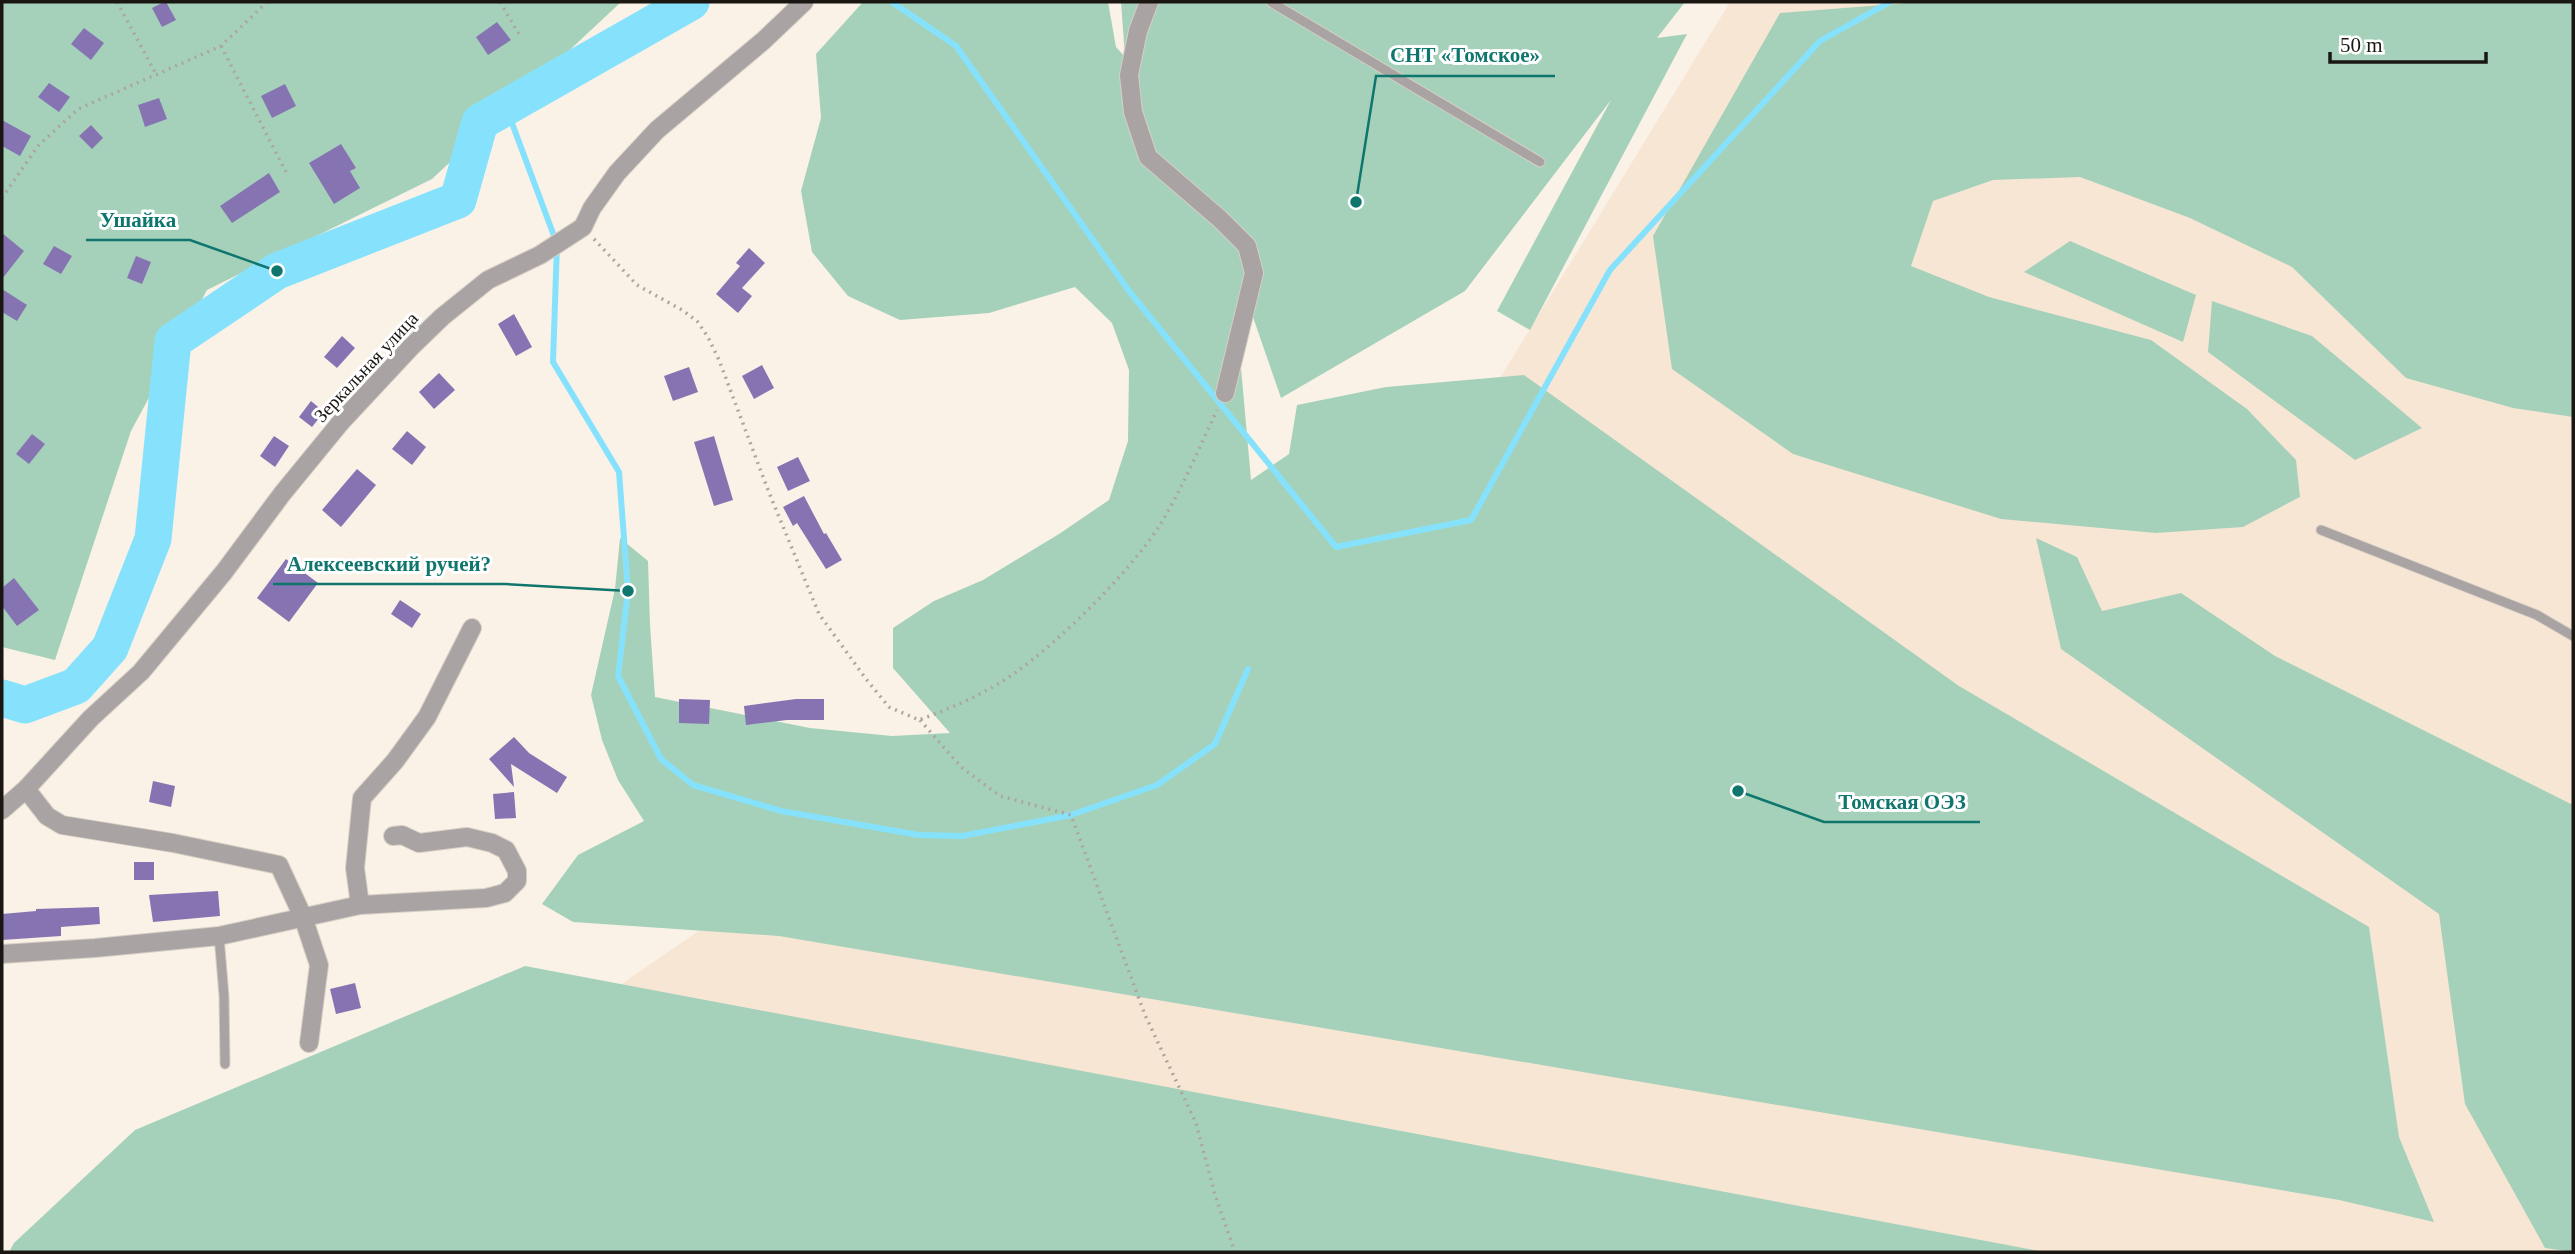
<svg xmlns="http://www.w3.org/2000/svg" width="2575" height="1254" viewBox="0 0 2575 1254" font-family="Georgia,serif">
	<style>
		.commercial { fill: #f8e6d5 }
		.green { fill: #a5d1ba }
		.lines { fill: none; stroke-linecap: round; stroke-linejoin: round }
		.stream { stroke: #86e2fc; stroke-width: 6 }
		.river { stroke: #86e2fc; stroke-width: 37 }
		.building { fill: #8674b2 }
		.service-casing { stroke: #d6cfc5; stroke-width: 11 }
		.minor-casing { stroke: #d6cfc5; stroke-width: 20 }
		.path { stroke: #aca69e; stroke-width: 3.5; stroke-dasharray: 2 5; stroke-linecap: butt }
		.service { stroke: #a9a3a4; stroke-width: 9 }
		.minor { stroke: #a9a3a4; stroke-width: 18 }
		.labels { text-anchor: middle; dominant-baseline: central; stroke-width: 6; stroke-linejoin: round; paint-order: stroke }
		.street-label { font-size: 19px; fill: #1a1713; stroke: #fff }
		.leader { fill: none; stroke: #0f766e; stroke-width: 2.5 }
		.callout-dot { fill: #0f766e; stroke: #fff; stroke-width: 2.5 }
		.callout-label { font-size: 21px; text-anchor: middle; font-weight: bold; fill: #0f766e; stroke: #fff; stroke-width: 6; stroke-linejoin: round; paint-order: stroke }
	</style>
	<rect width="100%" height="100%" fill="#faf2e7"/>
	<!-- commercial -->
	<polygon class="commercial" points="1730,2 2573,2 2573,1252 152,1252 304,1203 1500,378"/>
	<!-- green -->
	<g class="green">
		<polygon points="2,2 621,2 432,179 207,290 131,431 55,660 2,647"/>
		<polygon points="863,2 1108,2 1116,47 1125,57 1121,2 1685,2 1657,38 1687,34 1530,330 1497,311 1611,100 1465,291 1281,398 1244,291 1238,334 1251,480 1289,454 1297,405 1386,387 1524,375 1959,686 2369,927 2399,1137 2434,1222 2339,1200 779,936 573,922 542,904 578,855 644,821 618,780 602,740 591,695 615,589 620,538 648,561 650,625 655,697 810,728 892,736 950,733 893,668 893,628 934,601 983,580 1059,534 1109,500 1128,441 1129,370 1112,323 1075,287 989,313 900,320 848,296 812,252 801,191 821,118 816,54"/>
		<polygon points="1921,2 2573,2 2573,417 2513,408 2406,378 2292,267 2190,218 2080,177 1993,180 1933,201 1911,266 1989,297 2151,340 2247,409 2296,460 2300,497 2243,527 2156,533 2001,519 1793,454 1672,369 1653,236 1780,13"/>
		<polygon points="2070,241 2196,295 2183,342 2024,272"/>
		<polygon points="2212,301 2312,336 2422,428 2355,460 2208,352"/>
		<polygon points="2036,538 2077,557 2102,611 2181,593 2275,656 2573,805 2573,1252 2545,1248 2465,1104 2439,914 2061,649"/>
		<polygon points="525,966 2044,1252 9,1252 14,1243 135,1130"/>
	</g>
	<g class="lines">
		<!-- stream -->
		<g class="stream">
			<polyline points="892,2 956,46 1129,291 1336,547 1471,520 1610,270 1820,41 1890,2"/>
			<polyline points="506,107 557,244 553,362 619,472 628,591 618,676 661,759 693,785 781,811 919,835 962,836 1071,815 1157,785 1215,744 1248,669"/>
		</g>
		<!-- river -->
		<polyline class="river" points="2,698 25,705 76,686 110,648 153,539 173,341 277,271 458,200 480,122 691,2"/>
	</g>
	<!-- building -->
	<g class="building">
		<polygon points="164,2 166,2 176,20 162,27 152,8"/>
		<polygon points="497,22 511,40 488,55 476,37"/>
		<polygon points="84,28 104,43 91,60 71,44"/>
		<polygon points="49,83 70,97 59,112 38,97"/>
		<polygon points="285,84 296,106 272,118 261,96"/>
		<polygon points="159,98 167,119 145,127 138,105"/>
		<polygon points="2,120 31,136 20,156 2,146"/>
		<polygon points="91,125 103,138 92,149 79,136"/>
		<polygon points="341,144 356,168 350,171 360,188 334,204 309,163"/>
		<polygon points="269,173 280,192 232,223 220,206"/>
		<polygon points="2,233 24,251 2,279"/>
		<polygon points="54,246 72,256 61,274 43,264"/>
		<polygon points="749,248 765,263 742,288 752,296 738,313 716,294 740,266 736,263"/>
		<polygon points="136,256 151,262 142,284 127,278"/>
		<polygon points="2,289 27,305 17,321 2,312"/>
		<polygon points="514,314 532,347 516,356 498,324"/>
		<polygon points="342,336 355,348 337,368 324,357"/>
		<polygon points="762,365 774,388 754,399 742,376"/>
		<polygon points="689,367 698,392 673,401 664,376"/>
		<polygon points="439,373 455,390 434,409 419,392"/>
		<polygon points="311,401 324,412 312,427 299,417"/>
		<polygon points="407,431 426,447 412,465 392,449"/>
		<polygon points="32,434 45,444 29,464 16,454"/>
		<polygon points="274,436 289,446 275,467 260,456"/>
		<polygon points="714,436 733,500 714,506 694,442"/>
		<polygon points="798,457 810,481 788,491 777,467"/>
		<polygon points="357,469 376,485 341,527 322,510"/>
		<polygon points="804,496 824,534 826,533 842,560 826,569 797,523 793,526 783,507"/>
		<polygon points="286,559 318,583 289,622 257,598"/>
		<polygon points="14,578 39,610 17,626 2,606 2,588"/>
		<polygon points="400,600 421,614 412,628 391,614"/>
		<polygon points="679,699 710,700 709,724 679,723"/>
		<polygon points="796,699 824,699 824,720 787,720 746,725 744,706"/>
		<polygon points="514,737 529,753 567,777 557,793 511,764 514,787 489,759"/>
		<polygon points="153,781 175,786 171,807 149,802"/>
		<polygon points="514,792 516,818 495,819 493,794"/>
		<rect x="134" y="862" width="20" height="18"/>
		<polygon points="218,891 220,916 153,922 149,895"/>
		<polygon points="99,907 100,924 61,927 61,936 2,940 2,914 36,911 36,909"/>
		<polygon points="355,983 361,1008 336,1014 330,989"/>
	</g>
	<g class="lines">
		<defs>
			<g id="service">
				<polyline points="1271,2 1540,162"/>
				<polyline points="2321,530 2537,615 2573,636"/>
				<polyline points="219,936 224,996 225,1064"/>
			</g>
			<g id="minor">
				<polyline points="1149,2 1138,31 1129,75 1133,112 1148,157 1220,219 1247,246 1254,273 1225,393"/>
				<polyline points="26,789 47,816 62,825 173,843 279,865 303,917 319,965 309,1043"/>
				<polyline points="2,810 26,789 91,718 141,672 224,572 282,494 341,422 411,347 442,317 488,280 540,255 583,227 592,208 617,173 657,130 763,41 804,2"/>
				<polyline points="360,905 355,868 362,798 395,761 427,717 472,628"/>
				<polyline points="2,954 95,948 219,936 360,905 486,898 505,893 517,881 517,871 506,850 492,843 467,837 419,843 402,835 393,836"/>
			</g>
		</defs>
		<!-- service casing -->
		<use href="#service" class="service-casing"/>
		<!-- minor casing -->
		<use href="#minor" class="minor-casing"/>
		<!-- path -->
		<g class="path">
			<polyline points="117,2 156,74"/>
			<polyline points="500,2 520,36"/>
			<polyline points="221,46 286,172"/>
			<polyline points="2,198 38,146 78,109 221,46 267,2"/>
			<path d="M594 239 637 285 682 310 697 321 708 337 719 360 768 490 819 614 866 679 889 707 919 720C952 708 986 693 1015 673 1062 639 1128 574 1160 525 1182 489 1199 448 1217 410"/>
			<polyline points="920,720 961,767 1000,796 1071,815 1145,1015 1196,1123 1215,1195 1235,1252"/>
		</g>
		<!-- service -->
		<use href="#service" class="service"/>
		<!-- minor -->
		<use href="#minor" class="minor"/>
	</g>
	<g class="labels">
		<!-- street labels -->
		<g class="street-label">
			<text transform="translate(366 367) rotate(-47)">Зеркальная улица</text>
		</g>
	</g>
	<!-- callouts -->
	<path class="leader" d="M1356 202L1376 76H1555M277 271L190 240H86M628 591L505 584H273M1738 791L1824 822H1980"/>
	<g class="callout-dot">
		<circle cx="1356" cy="202" r="7"/>
		<circle cx="277" cy="271" r="7"/>
		<circle cx="628" cy="591" r="7"/>
		<circle cx="1738" cy="791" r="7"/>
	</g>
	<g class="callout-label">
		<text x="1465" y="62">СНТ «Томское»</text>
		<text x="138" y="227">Ушайка</text>
		<text x="389" y="571">Алексеевский ручей?</text>
		<text x="1902" y="809">Томская ОЭЗ</text>
	</g>
	<!-- border -->
	<rect width="2575" height="1254" fill="none" stroke="#1a1713" stroke-width="7"/>
	<!-- scale -->
	<path d="M2330 52v10h156v-10" fill="none" stroke="#1a1713" stroke-width="3.5"/>
	<text x="2340" y="52" font-size="21" fill="#1a1713" stroke="#ffffff" stroke-width="5" paint-order="stroke">50 m</text>
</svg>
